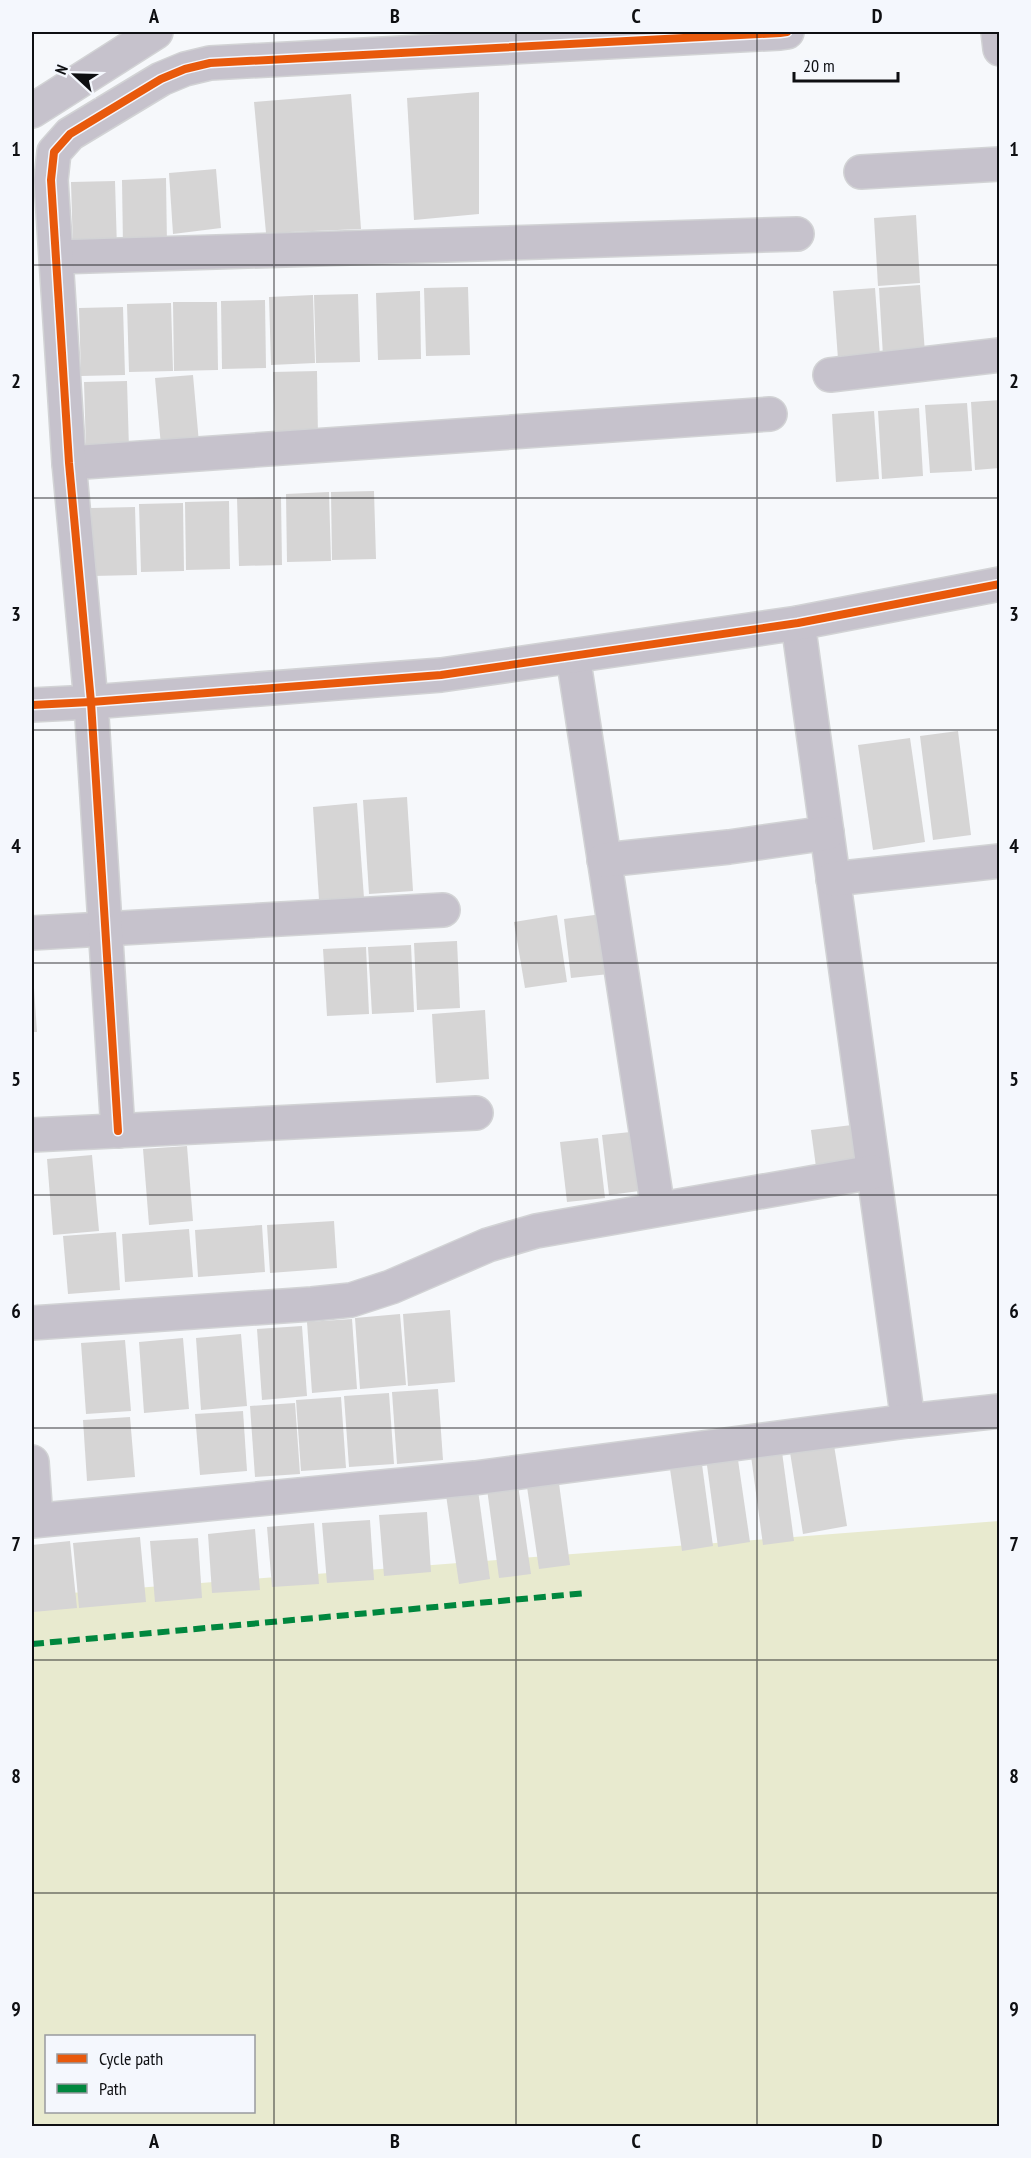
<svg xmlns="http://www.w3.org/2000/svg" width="1031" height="2158" viewBox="0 0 1031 2158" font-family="'PT Sans Narrow',sans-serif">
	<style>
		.green { fill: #e8eacf; fill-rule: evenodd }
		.building { fill: #d6d5d5 }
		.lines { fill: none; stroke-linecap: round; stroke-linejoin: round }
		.minor-casing { stroke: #d2d3d5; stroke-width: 36 }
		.minor { stroke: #c6c2cc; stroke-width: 33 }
		.quiet { stroke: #00873e; stroke-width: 6; stroke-dasharray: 12 6; stroke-linecap: butt }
		.cycleway-casing { stroke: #f4f7fd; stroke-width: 11 }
		.cycleway { stroke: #e8590c; stroke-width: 8 }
		.grid { fill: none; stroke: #0e0f12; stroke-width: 1.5; stroke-opacity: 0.55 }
		.neatline { fill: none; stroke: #0e0f12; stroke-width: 2 }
		.grid-label { font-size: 20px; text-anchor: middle; font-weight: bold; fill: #0e0f12 }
	</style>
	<rect width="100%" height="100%" fill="#f6f8fb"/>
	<!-- green -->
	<path class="green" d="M999 1521V2126H32V1596ZM46 2036H254V2112H46Z"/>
	<!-- building -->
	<g class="building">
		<polygon points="479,92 479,214 414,220 407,98"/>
		<polygon points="351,94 361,229 266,233 254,102"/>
		<polygon points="216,169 221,228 173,234 169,173"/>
		<polygon points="166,178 167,246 123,247 122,180"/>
		<polygon points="115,181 117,249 73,250 71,182"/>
		<polygon points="916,215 920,283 878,286 874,218"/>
		<polygon points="920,285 925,353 883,356 879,288"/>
		<polygon points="468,287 470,355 426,356 424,288"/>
		<polygon points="875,288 880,356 838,359 833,291"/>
		<polygon points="420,291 421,359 378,360 376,293"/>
		<polygon points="358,294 360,362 316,363 314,295"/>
		<polygon points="313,295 315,363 271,365 269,297"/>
		<polygon points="265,300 266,368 222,369 221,301"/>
		<polygon points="173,302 217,302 218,370 174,371"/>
		<polygon points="171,303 173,371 129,372 127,304"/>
		<polygon points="123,307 125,375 81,376 79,308"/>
		<polygon points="317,371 318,439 275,440 273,372"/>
		<polygon points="193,375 199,443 161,446 155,378"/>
		<polygon points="127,381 129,449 86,450 84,382"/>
		<polygon points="1000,400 1000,468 975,470 971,402"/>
		<polygon points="967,403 972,471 930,473 925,405"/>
		<polygon points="919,408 923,476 882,479 878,411"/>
		<polygon points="874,411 879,479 836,482 832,414"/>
		<polygon points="374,491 376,559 332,560 331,492"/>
		<polygon points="329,492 331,561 287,562 286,494"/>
		<polygon points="281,497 282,565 239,566 237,498"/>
		<polygon points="229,501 230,569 186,570 185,502"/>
		<polygon points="183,503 184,571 141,572 139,504"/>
		<polygon points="135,507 137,575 93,576 91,508"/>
		<polygon points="958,731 971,835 933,840 920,736"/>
		<polygon points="910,738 925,842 873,850 858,745"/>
		<polygon points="407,797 413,891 369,894 363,800"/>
		<polygon points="357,803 364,898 319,900 313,807"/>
		<polygon points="602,914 609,974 571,978 564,919"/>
		<polygon points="557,915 567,982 525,988 514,922"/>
		<polygon points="457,941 460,1008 417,1010 414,943"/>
		<polygon points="411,945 414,1012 372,1014 368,947"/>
		<polygon points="366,947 369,1014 327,1016 323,949"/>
		<polygon points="32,974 33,974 37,1032 32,1032"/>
		<polygon points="485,1010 489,1079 436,1083 432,1014"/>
		<polygon points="852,1125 858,1161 816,1167 811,1130"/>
		<polygon points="640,1131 647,1190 609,1195 602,1135"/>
		<polygon points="598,1138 605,1198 567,1202 560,1142"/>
		<polygon points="187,1146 193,1221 149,1225 143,1149"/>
		<polygon points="92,1155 99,1231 53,1235 47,1159"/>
		<polygon points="334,1221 337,1268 270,1273 267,1225"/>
		<polygon points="262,1225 265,1272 198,1277 195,1230"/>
		<polygon points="189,1229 193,1277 125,1282 122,1234"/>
		<polygon points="116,1232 120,1290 68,1294 63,1236"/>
		<polygon points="450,1310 455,1382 408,1386 403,1314"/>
		<polygon points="400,1314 406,1385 360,1389 355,1318"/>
		<polygon points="352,1319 357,1389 312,1393 307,1322"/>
		<polygon points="302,1326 307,1396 262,1400 257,1329"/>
		<polygon points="241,1334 247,1406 201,1410 196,1338"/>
		<polygon points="183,1338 189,1409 144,1413 139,1342"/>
		<polygon points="125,1340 131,1411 86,1414 81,1343"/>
		<polygon points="438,1389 443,1460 397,1464 392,1392"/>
		<polygon points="389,1393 394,1464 349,1467 344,1396"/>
		<polygon points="341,1397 346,1468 301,1471 296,1400"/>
		<polygon points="295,1403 300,1474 255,1477 250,1406"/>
		<polygon points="243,1411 247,1471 200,1475 195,1414"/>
		<polygon points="130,1417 135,1477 87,1481 83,1420"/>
		<polygon points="833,1439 847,1526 803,1534 789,1446"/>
		<polygon points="782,1452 794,1541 763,1545 751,1456"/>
		<polygon points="737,1453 750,1542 718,1547 706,1458"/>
		<polygon points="701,1457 713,1546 682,1551 669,1462"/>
		<polygon points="558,1476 570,1565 539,1569 526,1480"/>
		<polygon points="518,1485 531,1574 499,1578 487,1489"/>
		<polygon points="478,1490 490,1579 459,1584 446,1495"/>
		<polygon points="427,1512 431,1572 384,1576 379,1515"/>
		<polygon points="370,1520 374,1580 327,1583 322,1523"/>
		<polygon points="314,1523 319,1584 272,1587 267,1527"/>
		<polygon points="255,1529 260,1590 212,1593 208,1534"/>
		<polygon points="140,1537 146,1602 79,1608 73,1543"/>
		<polygon points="198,1538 202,1598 155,1602 150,1541"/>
		<polygon points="70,1541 77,1608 33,1612 32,1545"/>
	</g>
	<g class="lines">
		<defs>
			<g id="minor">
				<polyline points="998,32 1000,49"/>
				<polyline points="32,111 156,32"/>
				<polyline points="861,172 1000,164"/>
				<polyline points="57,257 797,234"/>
				<polyline points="830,375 1000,355"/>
				<polyline points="69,463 770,414"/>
				<polyline points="798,623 908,1421"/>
				<polyline points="573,656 658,1209"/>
				<polyline points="32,705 91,702 69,463 51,180 54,152 70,134 161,79 185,69 210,63 780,33 787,32"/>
				<polyline points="604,860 729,847 827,833"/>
				<polyline points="833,879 1000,861"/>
				<polyline points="32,933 443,910"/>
				<polyline points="118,1131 91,702 441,675 798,623 1000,584"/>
				<polyline points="32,1135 476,1113"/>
				<polyline points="32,1323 312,1304 351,1300 391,1287 488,1245 536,1231 873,1172"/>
				<polyline points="32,1462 36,1520"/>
				<polyline points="32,1521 475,1478 908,1421 1000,1411"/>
			</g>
		</defs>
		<!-- minor casing -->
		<use href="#minor" class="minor-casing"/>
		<!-- minor -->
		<use href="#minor" class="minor"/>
		<!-- quiet -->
		<polyline class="quiet" points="32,1644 587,1593"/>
		<defs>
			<g id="cycleway">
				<polyline points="32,705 91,702 69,463 51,180 54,152 70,134 161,79 185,69 210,63 780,33 787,32"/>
				<polyline points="118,1131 91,702 441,675 798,623 1000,584"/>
			</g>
		</defs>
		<!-- cycleway casing -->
		<use href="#cycleway" class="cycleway-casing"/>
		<!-- cycleway -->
		<use href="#cycleway" class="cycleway"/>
	</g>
	<!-- grid -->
	<path class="grid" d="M274 32V2126M516 32V2126M757 32V2126M32 265H1000M32 498H1000M32 730H1000M32 963H1000M32 1195H1000M32 1428H1000M32 1660H1000M32 1893H1000"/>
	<!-- border -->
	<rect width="1031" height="2158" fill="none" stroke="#f4f7fd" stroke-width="66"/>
	<!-- legend -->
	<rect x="45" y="2035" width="210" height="78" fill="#f4f7fd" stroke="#989a9f" stroke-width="1.5"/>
	<rect x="57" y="2054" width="30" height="9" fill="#e8590c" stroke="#989a9f" stroke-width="1.5"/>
	<text x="99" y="2065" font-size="18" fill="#0e0f12">Cycle path</text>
	<rect x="57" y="2084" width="30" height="9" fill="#00873e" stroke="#989a9f" stroke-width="1.5"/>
	<text x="99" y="2095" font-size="18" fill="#0e0f12">Path</text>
	<!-- north arrow -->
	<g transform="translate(75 75) rotate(292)" stroke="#f4f7fd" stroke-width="4.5" paint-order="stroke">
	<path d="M0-4.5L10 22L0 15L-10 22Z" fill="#0e0f12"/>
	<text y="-9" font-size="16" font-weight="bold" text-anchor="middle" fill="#0e0f12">N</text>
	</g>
	<!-- scale -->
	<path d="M794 72v9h104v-9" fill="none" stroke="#0e0f12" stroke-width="3"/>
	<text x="803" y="72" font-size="18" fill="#0e0f12" stroke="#f4f7fd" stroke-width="4.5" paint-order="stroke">20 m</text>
	<rect x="33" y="33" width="965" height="2092" class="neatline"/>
	<g class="grid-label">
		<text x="154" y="23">A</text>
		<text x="395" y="23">B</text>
		<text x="636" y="23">C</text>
		<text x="877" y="23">D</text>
		<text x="16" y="156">1</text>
		<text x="1014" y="156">1</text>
		<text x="16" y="388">2</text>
		<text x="1014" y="388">2</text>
		<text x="16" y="621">3</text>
		<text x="1014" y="621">3</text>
		<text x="16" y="853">4</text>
		<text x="1014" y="853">4</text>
		<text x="16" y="1086">5</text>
		<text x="1014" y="1086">5</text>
		<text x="16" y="1318">6</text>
		<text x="1014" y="1318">6</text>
		<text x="16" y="1551">7</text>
		<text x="1014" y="1551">7</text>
		<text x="16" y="1783">8</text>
		<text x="1014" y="1783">8</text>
		<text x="16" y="2016">9</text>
		<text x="1014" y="2016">9</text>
		<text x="154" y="2148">A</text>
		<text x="395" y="2148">B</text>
		<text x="636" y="2148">C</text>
		<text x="877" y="2148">D</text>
	</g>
</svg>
